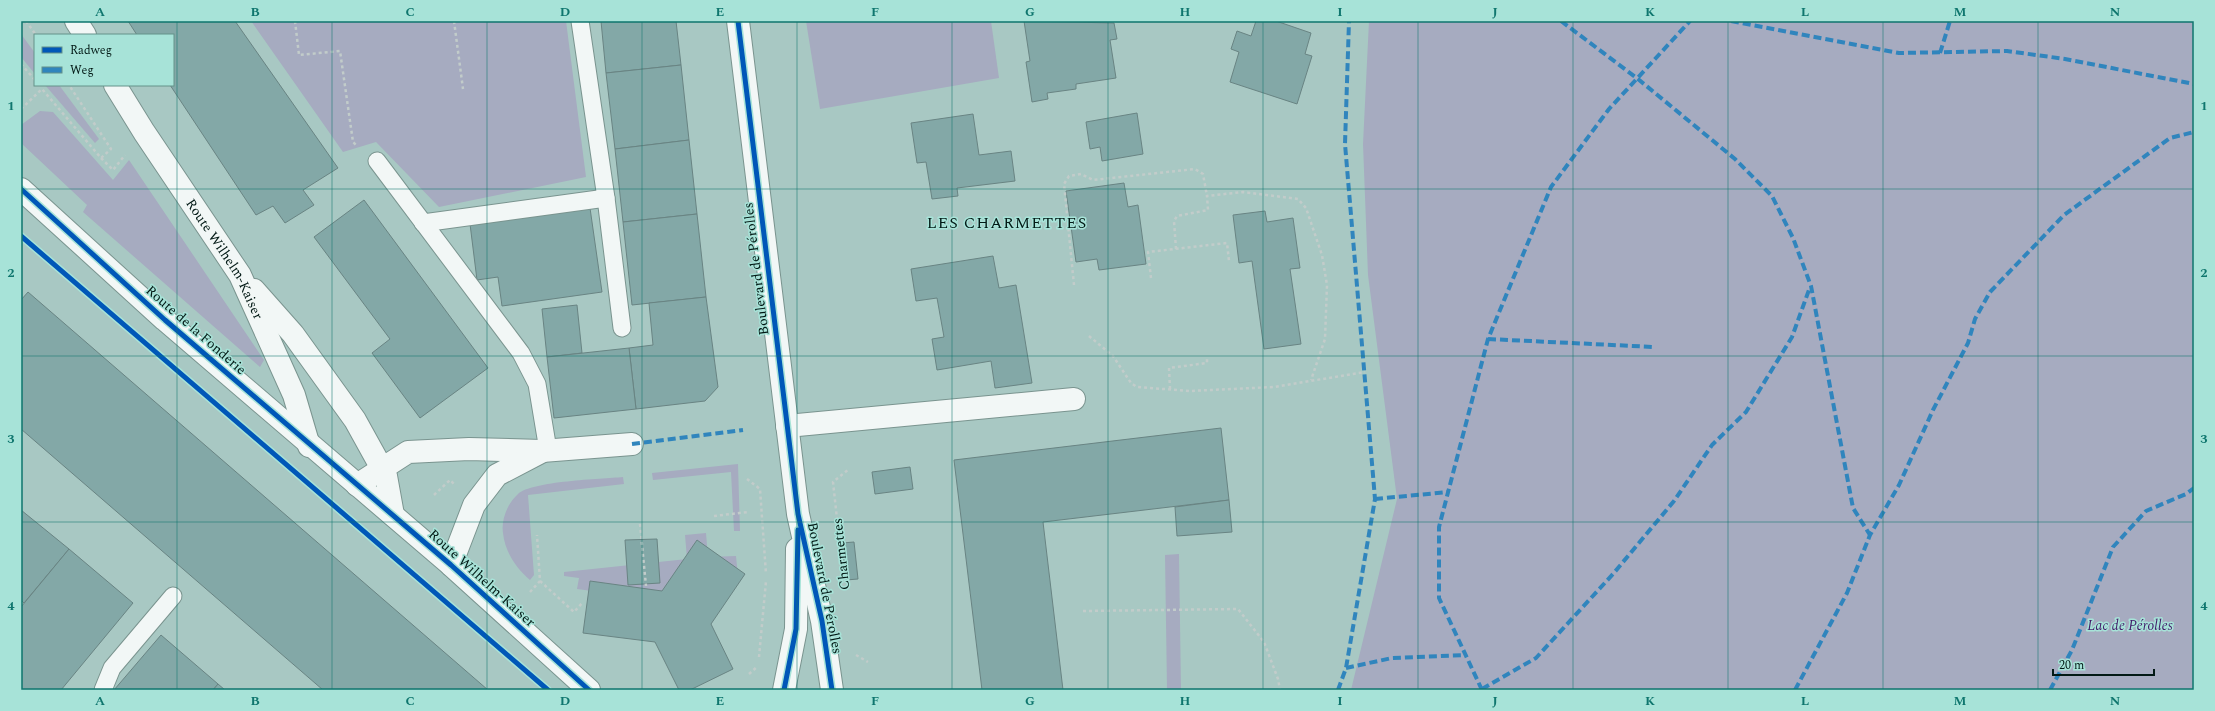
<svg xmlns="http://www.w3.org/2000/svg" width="2215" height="711" viewBox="0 0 2215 711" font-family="Spectral,serif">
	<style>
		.green { fill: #a6abc0 }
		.building { fill: #83a8a7; stroke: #698483 }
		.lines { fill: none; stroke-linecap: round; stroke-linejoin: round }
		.lane-casing { stroke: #7a948f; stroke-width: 19 }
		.street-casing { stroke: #7a948f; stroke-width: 24 }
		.secondary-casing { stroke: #7a948f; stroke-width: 24 }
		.path { stroke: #c2ccca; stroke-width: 2.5; stroke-dasharray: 3 3; stroke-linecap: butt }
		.lane { stroke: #f2f7f6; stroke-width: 17 }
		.street { stroke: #f2f7f6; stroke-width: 22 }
		.secondary { stroke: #f2f7f6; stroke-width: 22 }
		.quiet { stroke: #3085bd; stroke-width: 4; stroke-dasharray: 8 4; stroke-linecap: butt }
		.cycleway-casing { stroke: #a7e3d8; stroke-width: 8 }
		.cycleway { stroke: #0057b8; stroke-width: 5 }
		.grid { fill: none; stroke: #0f766e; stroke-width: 1; stroke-opacity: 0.55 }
		.labels { text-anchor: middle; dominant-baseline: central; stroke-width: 3; stroke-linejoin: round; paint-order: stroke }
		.street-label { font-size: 14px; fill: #021915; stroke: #a7e3d8 }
		.park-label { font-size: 14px; font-style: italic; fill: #431c6a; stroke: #a7e3d8 }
		.quarter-label { font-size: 16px; letter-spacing: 1px; fill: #021915; stroke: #a7e3d8 }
		.neatline { fill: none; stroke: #0f766e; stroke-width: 1.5 }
		.grid-label { font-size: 13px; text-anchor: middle; font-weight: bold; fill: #0f766e }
	</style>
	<rect width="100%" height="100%" fill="#a8c8c3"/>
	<!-- green -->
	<g class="green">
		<polygon points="251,21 566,21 586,177 439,207 376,142 343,152"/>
		<polygon points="806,21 991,21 999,78 820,109"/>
		<polygon points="1369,21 2194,21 2194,690 1351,690 1397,499 1368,275 1363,144"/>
		<polygon points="21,34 35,53 35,74 21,57"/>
		<polygon points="45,85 59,85 99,139 95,143"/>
		<polygon points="40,111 53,112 113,180 129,160 264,360 260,367 83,212 87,205 21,143 21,125"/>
		<polygon points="738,464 740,531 734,531 731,472 653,480 652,473"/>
		<path d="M623 477 624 484 528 495 534 575 530 580C516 568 505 552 503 533 501 520 507 504 518 494 532 481 601 479 623 477Z"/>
		<polygon points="706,533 708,557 736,556 738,576 660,600 577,589 579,578 564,576 564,572 687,559 685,535"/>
		<polygon points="1179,554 1181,690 1167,690 1165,555"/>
	</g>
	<!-- building -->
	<g class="building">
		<polygon points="128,21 235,21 338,168 303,190 314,205 285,223 273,206 256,215 170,85 173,85 173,35 137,35"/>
		<polygon points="601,21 676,21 681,65 606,73"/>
		<polygon points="1024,21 1114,23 1117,39 1110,40 1116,78 1076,84 1076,89 1047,93 1048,99 1032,102 1026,62 1030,61"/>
		<polygon points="1256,21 1276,21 1311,33 1305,54 1312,56 1297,104 1230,82 1239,52 1231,49 1237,31 1251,36"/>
		<polygon points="681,65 689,140 615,149 606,73"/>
		<polygon points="1137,113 1143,154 1102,161 1100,147 1090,149 1086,122"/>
		<polygon points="973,114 979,155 1011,151 1015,181 957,188 958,196 932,199 926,162 917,163 911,123"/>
		<polygon points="689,140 697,214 623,222 615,149"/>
		<polygon points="1124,183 1128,207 1138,205 1146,264 1099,270 1097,259 1076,262 1066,191"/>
		<polygon points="364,200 488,368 420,418 372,353 390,339 314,237"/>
		<polygon points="590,208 602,292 502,306 498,277 477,280 470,224"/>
		<polygon points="1265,211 1267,222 1293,218 1300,268 1290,269 1301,344 1264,349 1252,261 1239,263 1233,215"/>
		<polygon points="697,214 706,297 632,305 623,222"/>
		<polygon points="993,256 999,288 1016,285 1032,383 995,388 991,361 937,370 932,339 944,337 937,298 916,301 911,269"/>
		<polygon points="28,292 488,690 323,690 21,429 21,300"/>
		<polygon points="706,297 718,387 705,401 636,409 629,348 653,345 649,303"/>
		<polygon points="577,305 582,353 547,357 542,309"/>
		<polygon points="629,348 636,409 554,418 547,357"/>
		<polygon points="1221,428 1229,500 1043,522 1063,690 982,690 954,460"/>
		<polygon points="910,467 913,489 875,494 872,472"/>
		<polygon points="1229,500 1232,532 1177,536 1175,507"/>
		<polygon points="21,510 69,549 24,603 21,600"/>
		<polygon points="657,539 660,583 628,585 625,540"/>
		<polygon points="697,540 745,574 711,624 733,669 690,690 679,690 655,642 583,633 590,581 662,591"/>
		<polygon points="854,542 858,579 846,580 842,543"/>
		<polygon points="69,549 133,603 61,690 21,690 21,607"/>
		<polygon points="161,635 218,684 213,690 114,690"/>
		<polygon points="218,684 225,690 213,690"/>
	</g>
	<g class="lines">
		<defs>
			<g id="lane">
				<polyline points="580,21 606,198 622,328"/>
				<polyline points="377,161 521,353 537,384 548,450"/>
				<polyline points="423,223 606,198"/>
				<polyline points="103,690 112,668 173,596"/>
			</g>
			<g id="street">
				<polyline points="787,426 1074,399"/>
				<polyline points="357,485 408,452 469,449 542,451 632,444"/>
				<polyline points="451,565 474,505 497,475 541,452"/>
			</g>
			<g id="secondary">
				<polyline points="76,21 85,35"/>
				<polyline points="738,21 798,514 822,621 832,690"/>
				<path id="s1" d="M115 85 144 132 240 275 294 395 309 446"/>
				<polyline points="21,189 165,320 451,565 589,690"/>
				<polyline points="254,290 293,334 355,420 386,476 393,515"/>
				<polyline points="784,690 796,629 797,549"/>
			</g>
		</defs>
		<!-- lane casing -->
		<use href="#lane" class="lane-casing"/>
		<!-- street casing -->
		<use href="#street" class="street-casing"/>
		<!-- secondary casing -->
		<use href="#secondary" class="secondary-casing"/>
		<!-- path -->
		<g class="path">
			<polyline points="26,21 36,35"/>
			<polyline points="295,21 299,55 340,51 353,142 356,145"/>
			<polyline points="454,21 463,89"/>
			<polyline points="21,64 35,80"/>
			<polyline points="21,109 42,89 101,158 111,149 69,85"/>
			<polyline points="101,158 113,170 125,155"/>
			<polyline points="1176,249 1174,221 1177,216 1208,210 1207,196 1243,192 1298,199 1306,208 1322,255 1327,285 1325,339 1311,380"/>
			<polyline points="1151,278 1148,252 1227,243 1229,261"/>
			<polyline points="1074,285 1064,184 1069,176 1081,174 1093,180 1195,169 1203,174 1207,196"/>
			<polyline points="1089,336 1113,356 1131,383 1137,387 1190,391 1274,387 1365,372"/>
			<polyline points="1170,389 1169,368 1207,363 1207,358"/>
			<polyline points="747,479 760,489 766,574"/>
			<polyline points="434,495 450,480 454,484"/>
			<polyline points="714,516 748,512"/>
			<polyline points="640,524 646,586"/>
			<polyline points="843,574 833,482 849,469"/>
			<polyline points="540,581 574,612 583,602"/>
			<polyline points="530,592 540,581 537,535"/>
			<polyline points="1083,611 1238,609 1264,642 1278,679 1280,690"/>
			<polyline points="856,655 868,662"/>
			<polyline points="759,657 766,581"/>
			<polyline points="749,674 758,666"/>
		</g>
		<!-- lane -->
		<use href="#lane" class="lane"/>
		<!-- street -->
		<use href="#street" class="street"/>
		<!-- secondary -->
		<use href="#secondary" class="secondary"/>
		<!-- quiet -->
		<g class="quiet">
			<polyline points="1561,21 1638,79 1735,159 1772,196 1793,238 1811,286 1853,508 1870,535"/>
			<polyline points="1731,21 1899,53 2007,51 2065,59 2194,84"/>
			<polyline points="1940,53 1950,21"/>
			<polyline points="1488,339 1654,347"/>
			<polyline points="632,444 743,430"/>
			<polyline points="1375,499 1448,492"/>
			<polyline points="1346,668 1392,658 1466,655"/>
			<polyline points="1482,689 1536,658 1613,574 1674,501 1712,445 1746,412 1792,337 1810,287"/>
			<polyline points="1338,690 1346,668 1375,499 1345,144 1349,21"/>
			<polyline points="1482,690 1439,598 1439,527 1488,339 1551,187 1609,109 1690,21"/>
			<polyline points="1795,690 1847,593 1870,535 1899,485 1933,410 1968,343 1975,319 1990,292 2064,215 2170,138 2194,132"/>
			<polyline points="2050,690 2072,650 2113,547 2146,511 2186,494 2194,488"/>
		</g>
		<defs>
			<g id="cycleway">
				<polyline points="738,21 798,514 822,621 832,690"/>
				<polyline points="21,189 165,320 451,565 589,690"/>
				<polyline points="21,236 548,690"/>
				<polyline points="784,690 796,629 798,530"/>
			</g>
		</defs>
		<!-- cycleway casing -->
		<use href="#cycleway" class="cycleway-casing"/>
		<!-- cycleway -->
		<use href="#cycleway" class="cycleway"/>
	</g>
	<!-- grid -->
	<path class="grid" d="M177 21V690M332 21V690M487 21V690M642 21V690M797 21V690M952 21V690M1108 21V690M1263 21V690M1418 21V690M1573 21V690M1728 21V690M1883 21V690M2038 21V690M21 189H2194M21 356H2194M21 522H2194"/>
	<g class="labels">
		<!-- street labels -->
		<g class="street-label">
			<text stroke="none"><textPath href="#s1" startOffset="206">Route Wilhelm-Kaiser</textPath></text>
			<text transform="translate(756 269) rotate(-97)">Boulevard de Pérolles</text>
			<text transform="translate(196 330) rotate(41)">Route de la Fonderie</text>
			<text transform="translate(841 554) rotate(-96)">Charmettes</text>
			<text transform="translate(482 578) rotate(42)">Route Wilhelm-Kaiser</text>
			<text transform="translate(825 588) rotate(79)">Boulevard de Pérolles</text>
		</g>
		<!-- park labels -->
		<g class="park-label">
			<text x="2130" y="625">Lac de Pérolles</text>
		</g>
		<!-- quarter labels -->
		<g class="quarter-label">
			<text x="1007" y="223">LES CHARMETTES</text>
		</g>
	</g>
	<!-- border -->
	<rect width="2215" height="711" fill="none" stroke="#a7e3d8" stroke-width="44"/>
	<!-- legend -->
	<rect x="34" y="34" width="140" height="52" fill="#a7e3d8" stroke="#65928a"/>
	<rect x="42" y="47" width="20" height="6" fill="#0057b8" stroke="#65928a"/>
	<text x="70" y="54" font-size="12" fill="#021915">Radweg</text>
	<rect x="42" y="67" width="20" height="6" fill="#3085bd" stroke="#65928a"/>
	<text x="70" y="74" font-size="12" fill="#021915">Weg</text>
	<!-- scale -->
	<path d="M2053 669v6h101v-6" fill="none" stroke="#021915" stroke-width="2"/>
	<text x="2059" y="669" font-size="12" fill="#021915" stroke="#a7e3d8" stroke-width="3" paint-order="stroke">20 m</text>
	<rect x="22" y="22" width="2171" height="667" class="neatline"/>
	<g class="grid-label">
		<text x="100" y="16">A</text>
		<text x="255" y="16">B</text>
		<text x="410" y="16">C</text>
		<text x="565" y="16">D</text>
		<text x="720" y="16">E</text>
		<text x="875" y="16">F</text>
		<text x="1030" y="16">G</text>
		<text x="1185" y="16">H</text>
		<text x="1340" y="16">I</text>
		<text x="1495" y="16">J</text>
		<text x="1650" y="16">K</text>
		<text x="1805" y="16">L</text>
		<text x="1960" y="16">M</text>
		<text x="2115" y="16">N</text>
		<text x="11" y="110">1</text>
		<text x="2204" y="110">1</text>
		<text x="11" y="277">2</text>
		<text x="2204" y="277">2</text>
		<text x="11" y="443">3</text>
		<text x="2204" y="443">3</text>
		<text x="11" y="610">4</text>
		<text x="2204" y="610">4</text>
		<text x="100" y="705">A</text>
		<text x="255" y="705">B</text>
		<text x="410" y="705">C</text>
		<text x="565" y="705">D</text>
		<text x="720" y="705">E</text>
		<text x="875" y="705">F</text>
		<text x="1030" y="705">G</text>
		<text x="1185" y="705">H</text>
		<text x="1340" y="705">I</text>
		<text x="1495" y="705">J</text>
		<text x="1650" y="705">K</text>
		<text x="1805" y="705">L</text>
		<text x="1960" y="705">M</text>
		<text x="2115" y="705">N</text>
	</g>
</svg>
